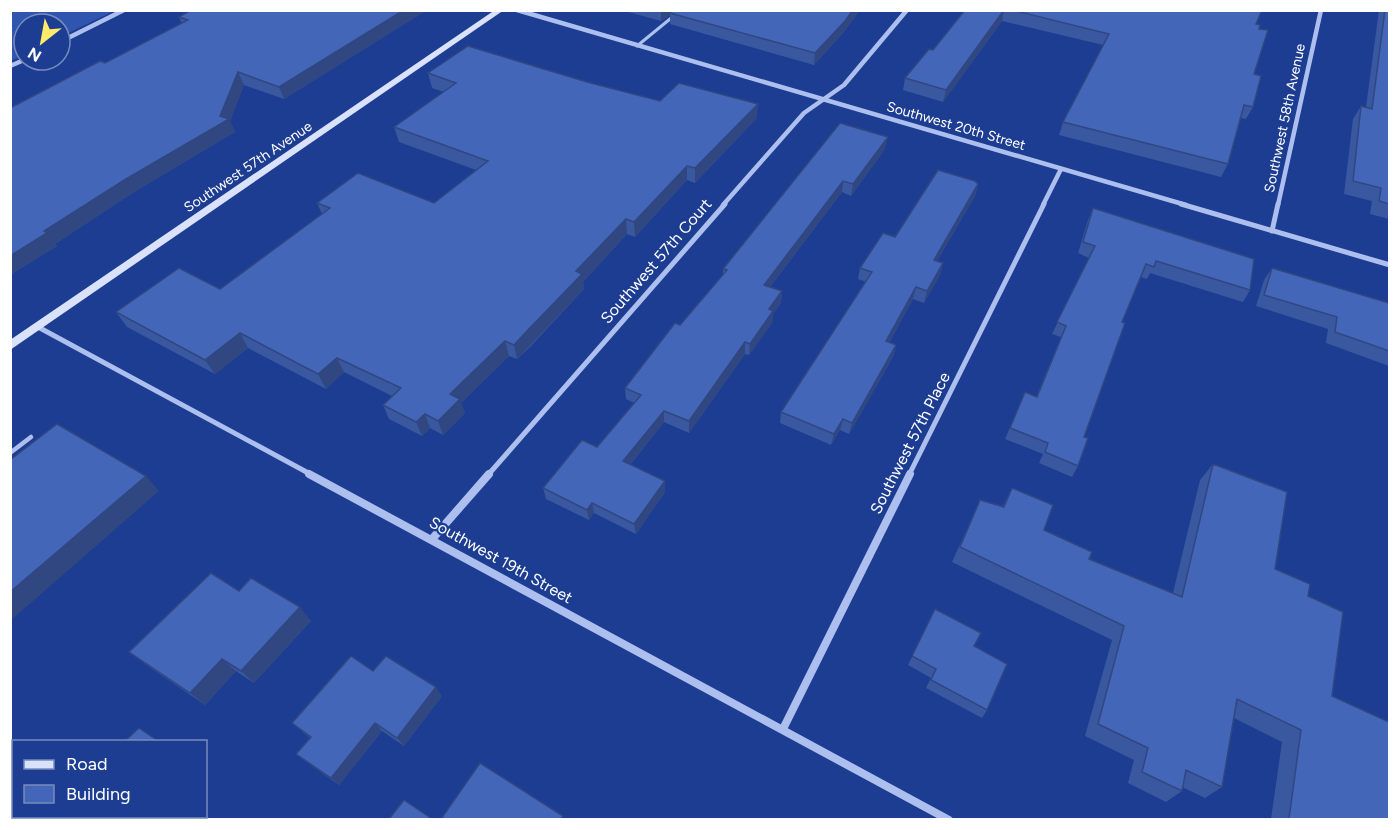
<svg xmlns="http://www.w3.org/2000/svg" width="1400" height="830" viewBox="0 0 1400 830" font-family="Figtree,sans-serif">
	<style>
		.green { fill: #2f55af }
		.lines { fill: none; stroke-linecap: round; stroke-linejoin: round }
		.lane-far1 { stroke: #acbfee; stroke-width: 3 }
		.lane { stroke: #acbfee; stroke-width: 4.5 }
		.street-far2 { stroke: #acbfee; stroke-width: 4.5 }
		.street-far1 { stroke: #acbfee; stroke-width: 5 }
		.street { stroke: #acbfee; stroke-width: 8 }
		.secondary { fill: #d9e2fa; fill-rule: evenodd }
		.wall { fill: #3a589f }
		.shaded-wall { fill: #304782 }
		.building { fill: #4466b9; stroke: #304782; stroke-width: 1.5 }
		.labels { text-anchor: middle; dominant-baseline: central; stroke-width: 4.5; stroke-linejoin: round; paint-order: stroke }
		.far-street-label { font-size: 14px; fill: #fff; stroke: #1c3d91 }
		.street-label { font-size: 16px; fill: #fff; stroke: #1c3d91 }
	</style>
	<rect width="100%" height="100%" fill="#1c3d91"/>
	<!-- green -->
	<polygon class="green" points="11,10 114,10 114,11 60,37 60,24 24,24 24,55 11,61"/>
	<g class="lines">
		<!-- lane-far1 -->
		<polyline class="lane-far1" points="637,46 681,10"/>
		<!-- lane -->
		<polyline class="lane" points="10,453 31,437"/>
		<!-- street-far2 -->
		<g class="street-far2">
			<polyline points="517,10 1186,205"/>
			<polyline points="60,42 124,10"/>
			<polyline points="10,66 24,60"/>
			<polyline points="723,205 804,113 844,85 907,10"/>
			<polyline points="1043,205 1061,169"/>
			<polyline points="1278,205 1321,10"/>
		</g>
		<!-- street-far1 -->
		<g class="street-far1">
			<polyline points="1181,204 1390,265"/>
			<polyline points="1272,231 1278,204"/>
			<polyline points="38,327 312,475"/>
			<polyline points="488,475 725,204"/>
			<polyline points="909,475 1044,204"/>
		</g>
		<!-- street -->
		<g class="street">
			<polyline points="309,474 949,820"/>
			<polyline points="433,538 489,474"/>
			<polyline points="783,729 910,474"/>
		</g>
		<!-- secondary -->
		<polygon class="secondary" points="495,10 504,10 10,350 10,340"/>
	</g>
	<!-- wall -->
	<g class="wall">
		<polygon points="191,10 427,10 284,99 244,85 230,121 235,132 134,192 55,244 57,246 10,275 10,108 105,63 182,24 179,17"/>
		<polygon points="621,10 860,10 843,33 814,65 670,24 670,15 661,21"/>
		<polygon points="965,10 1262,10 1256,24 1253,107 1246,119 1241,118 1228,164 1221,177 1059,135 1063,122 1103,45 1002,21 943,102 903,90 905,78 933,50"/>
		<polygon points="1379,10 1389,10 1389,219 1370,214 1372,201 1344,194 1353,119 1361,106 1366,107"/>
		<polygon points="428,73 587,82 660,101 757,118 695,183 687,180 635,237 627,234 583,282 584,289 530,347 517,359 509,356 461,403 465,413 443,435 430,428 422,436 389,419 383,405 392,396 344,372 326,389 248,348 215,374 127,327 116,312 220,289 322,214 317,203 434,203 476,170 399,142 394,127 444,92 432,88"/>
		<polygon points="885,149 851,196 842,192 770,287 782,291 781,303 773,314 772,323 749,355 745,354 689,433 664,422 630,465 665,481 665,492 636,534 594,513 589,520 546,499 543,488 597,447 634,403 626,399 625,388 680,325 723,275 723,269"/>
		<polygon points="978,184 975,196 937,261 943,263 940,275 924,303 913,299 889,343 896,345 893,357 849,434 840,430 831,445 780,423 781,412 866,282 858,279 860,268 895,237"/>
		<polygon points="1093,208 1250,290 1243,302 1150,273 1147,279 1141,277 1122,322 1084,437 1078,466 1072,477 1039,463 1043,454 1005,439 1025,392 1036,397 1061,337 1052,334 1089,258 1078,253 1088,220"/>
		<polygon points="1272,268 1389,303 1389,366 1326,343 1328,329 1256,306 1264,280"/>
		<polygon points="1213,464 1275,569 1308,596 1332,696 1389,819 1271,819 1282,742 1234,718 1222,787 1205,798 1182,787 1182,791 1166,802 1128,783 1134,760 1085,736 1112,640 952,562 980,500 1003,506 1012,488 1044,530 1089,559 1173,593 1200,480"/>
		<polygon points="239,591 311,621 254,683 236,671 205,705 145,664 129,652"/>
		<polygon points="935,609 974,646 987,710 982,718 926,688 931,678 908,665"/>
		<polygon points="373,671 442,696 404,746 382,731 339,785 305,761 296,754 310,738 292,723"/>
	</g>
	<!-- shaded-wall -->
	<g class="shaded-wall">
		<polygon points="404,10 427,10 284,99 279,87"/>
		<polygon points="661,10 676,10 670,13 670,15 661,21"/>
		<polygon points="853,10 860,10 843,33 814,65 815,53"/>
		<polygon points="1004,10 1002,21 943,102 946,90"/>
		<polygon points="238,72 244,85 230,121 235,132 134,192 55,244 57,246 10,275 10,256 44,231 220,116"/>
		<polygon points="758,104 757,118 695,183 695,168"/>
		<polygon points="888,137 885,149 851,196 853,184"/>
		<polygon points="687,166 687,180 635,237 634,222"/>
		<polygon points="843,181 842,192 763,296 764,285"/>
		<polygon points="978,184 975,196 931,271 934,260"/>
		<polygon points="626,219 627,234 583,282 584,289 517,359 514,345 576,271"/>
		<polygon points="943,263 940,275 924,303 927,291"/>
		<polygon points="916,287 913,299 883,353 886,341"/>
		<polygon points="782,291 781,303 773,314 772,323 749,355 750,344 769,309"/>
		<polygon points="240,333 248,348 215,374 205,360"/>
		<polygon points="505,341 509,356 461,403 465,413 443,435 438,421 450,394"/>
		<polygon points="745,342 745,354 689,433 689,421"/>
		<polygon points="896,345 893,357 849,434 852,423"/>
		<polygon points="337,358 344,372 326,389 318,374"/>
		<polygon points="664,411 664,422 624,472 623,461"/>
		<polygon points="425,414 430,428 422,436 416,422"/>
		<polygon points="843,419 840,430 831,445 834,434"/>
		<polygon points="146,476 159,491 10,621 10,592"/>
		<polygon points="665,481 665,492 636,534 634,524"/>
		<polygon points="592,503 594,513 589,520 587,510"/>
		<polygon points="300,607 311,621 254,683 241,671"/>
		<polygon points="222,659 236,671 205,705 190,693"/>
		<polygon points="436,687 442,696 404,746 397,738"/>
		<polygon points="375,723 382,731 339,785 331,778"/>
	</g>
	<!-- building -->
	<g class="building">
		<polygon points="191,10 404,10 279,87 238,72 220,116 229,119 126,179 44,231 47,233 10,256 10,108 100,61 105,63 188,20 179,17"/>
		<polygon points="672,10 853,10 845,21 815,53 670,13"/>
		<polygon points="965,10 1004,10 946,90 905,78 929,49 933,50"/>
		<polygon points="1012,10 1262,10 1256,24 1260,25 1259,29 1268,30 1254,74 1261,76 1253,107 1244,105 1228,164 1063,122 1109,34"/>
		<polygon points="1385,10 1389,10 1389,204 1379,201 1381,188 1353,181 1361,106 1372,109"/>
		<polygon points="468,46 587,82 660,101 679,83 758,104 695,168 687,166 634,222 626,219 576,271 582,274 526,332 514,345 505,341 450,394 460,399 438,421 425,414 416,422 383,405 401,388 337,358 318,374 240,333 205,360 116,312 179,268 220,289 330,208 317,203 358,173 434,203 488,161 394,127 456,83 428,73"/>
		<polygon points="840,123 888,137 853,184 843,181 764,285 782,291 769,309 773,311 750,344 745,342 689,421 664,411 623,461 665,481 634,524 592,503 587,510 543,488 582,440 597,447 641,395 625,388 675,323 680,325 727,270 723,269"/>
		<polygon points="938,170 975,181 978,184 934,260 943,263 927,291 916,287 886,341 896,345 852,423 843,419 834,434 781,412 872,272 860,268 883,233 895,237"/>
		<polygon points="1093,208 1254,259 1250,290 1156,261 1154,267 1146,264 1122,322 1125,323 1084,437 1088,438 1078,466 1045,452 1048,443 1010,428 1025,392 1037,397 1066,326 1057,322 1095,246 1083,242"/>
		<polygon points="1272,268 1389,303 1389,351 1335,332 1337,317 1264,295"/>
		<polygon points="57,424 146,476 10,592 10,460"/>
		<polygon points="1213,464 1287,492 1275,569 1310,584 1308,596 1343,612 1332,696 1389,722 1389,819 1289,819 1301,730 1237,699 1222,787 1186,770 1182,791 1142,772 1148,748 1098,724 1124,626 960,547 980,500 1004,507 1012,488 1053,505 1044,530 1092,552 1089,559 1182,597"/>
		<polygon points="211,573 239,591 251,578 300,607 241,671 222,659 190,693 129,652"/>
		<polygon points="935,609 981,633 974,646 1007,664 987,710 931,680 936,669 912,656"/>
		<polygon points="351,656 373,671 386,656 436,687 397,738 375,723 331,778 296,754 311,737 292,723"/>
		<polygon points="139,728 158,741 125,741"/>
		<polygon points="480,763 563,816 561,819 441,819"/>
		<polygon points="404,800 432,819 389,819"/>
	</g>
	<g class="labels">
		<!-- far-street labels -->
		<g class="far-street-label">
			<text transform="translate(1285 118) rotate(-78)">Southwest 58th Avenue</text>
			<text transform="translate(956 126) rotate(16)">Southwest 20th Street</text>
			<text transform="translate(248 167) rotate(-34)">Southwest 57th Avenue</text>
		</g>
		<!-- street labels -->
		<g class="street-label">
			<text transform="translate(656 261) rotate(-49)">Southwest 57th Court</text>
			<text transform="translate(910 443) rotate(-63)">Southwest 57th Place</text>
			<text transform="translate(501 560) rotate(29)">Southwest 19th Street</text>
		</g>
	</g>
	<!-- border -->
	<rect width="1400" height="830" fill="none" stroke="#ffffff" stroke-width="24"/>
	<!-- legend -->
	<rect x="12" y="740" width="195" height="78" fill="#1c3d91" stroke="#778bbd" stroke-width="1.5"/>
	<rect x="24" y="760" width="30" height="9" fill="#d9e2fa" stroke="#778bbd" stroke-width="1.5"/>
	<text x="66" y="770" font-size="18" fill="#ffffff">Road</text>
	<rect x="24" y="785" width="30" height="18" fill="#4466b9" stroke="#778bbd" stroke-width="1.5"/>
	<text x="66" y="800" font-size="18" fill="#ffffff">Building</text>
	<!-- north arrow -->
	<g transform="translate(42 42) rotate(211)"><circle r="28" fill="#1c3d91" stroke="#778bbd" stroke-width="1.5"/>
	<path d="M0-4.5L10 22L0 15L-10 22Z" fill="#ffeb69"/>
	<text y="-9" font-size="16" font-weight="bold" text-anchor="middle" fill="#ffffff">N</text>
	</g>
</svg>
